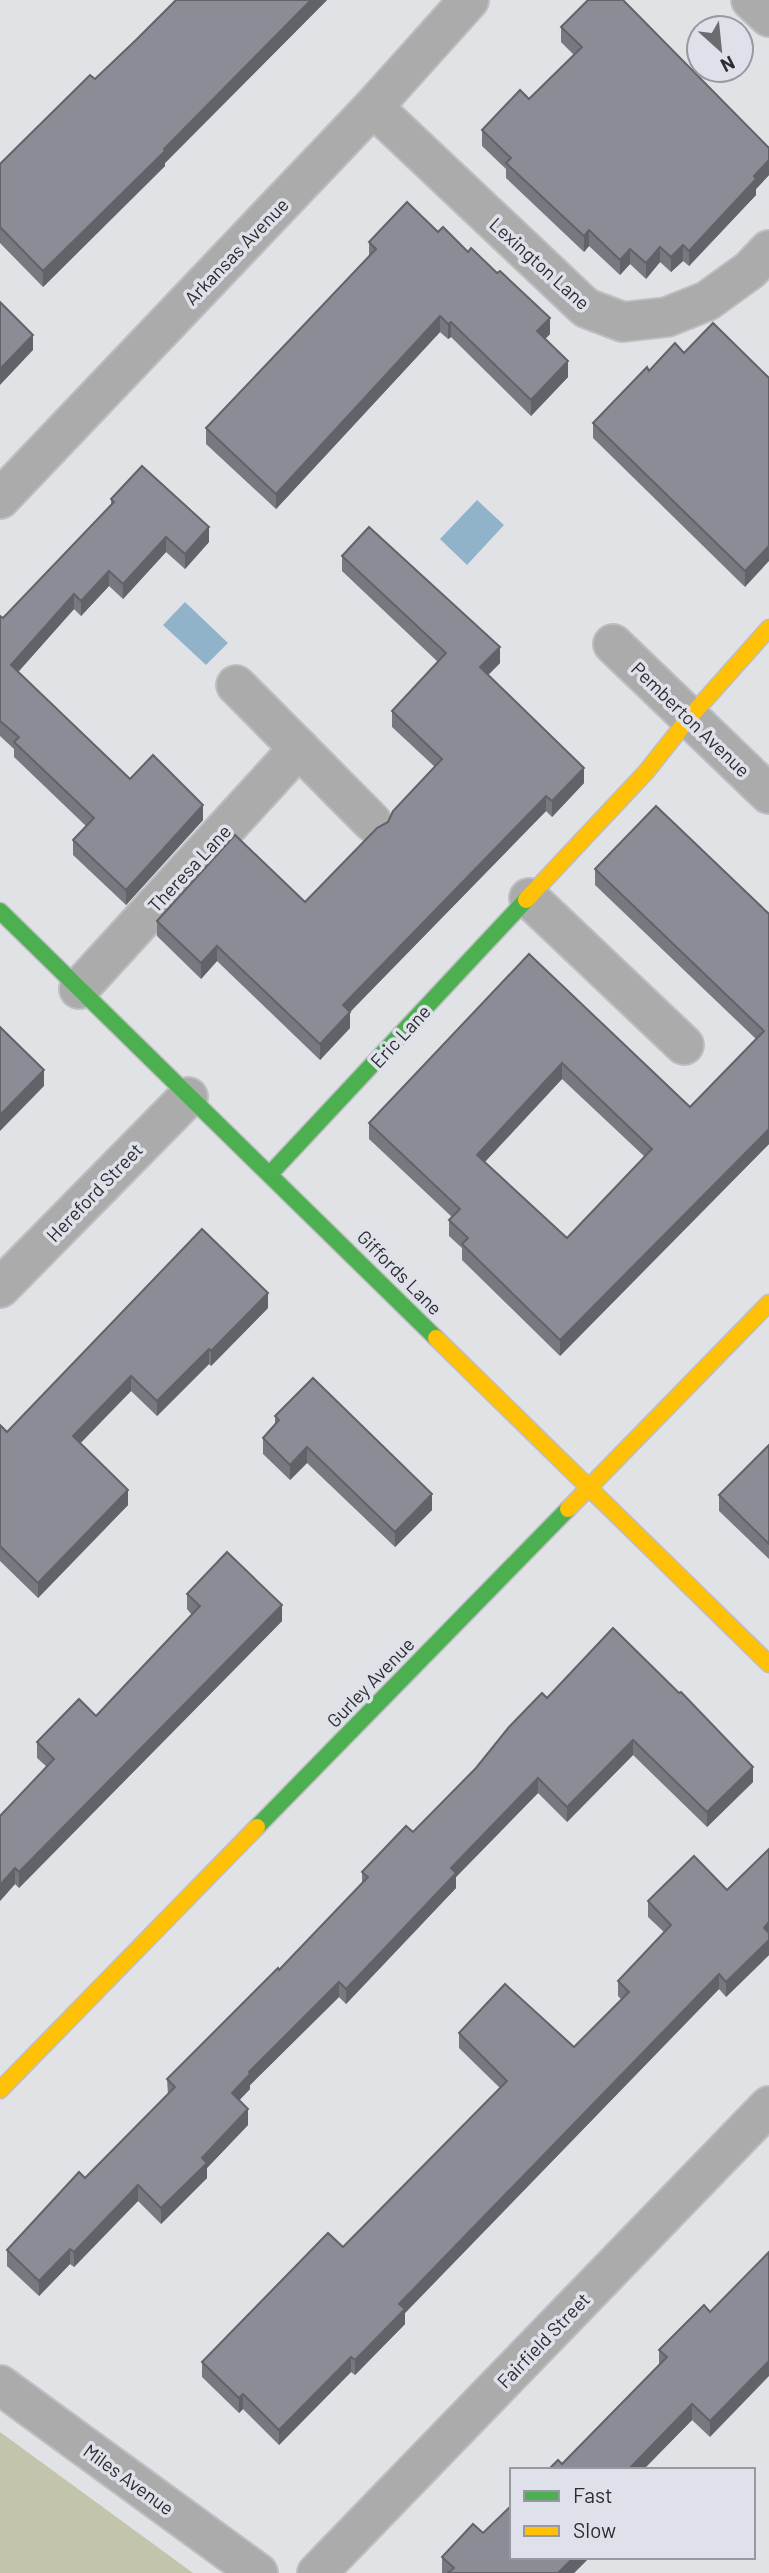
<svg xmlns="http://www.w3.org/2000/svg" width="769" height="2573" viewBox="0 0 769 2573" font-family="Barlow,sans-serif">
	<style>
		.forest { fill: #c2c4ab }
		.water { fill: #91b3c9 }
		.lines { fill: none; stroke-linecap: round; stroke-linejoin: round }
		.street-casing { stroke: #bdbec1; stroke-width: 42 }
		.fast-casing { stroke: #bdbec1; stroke-width: 19 }
		.slow-casing { stroke: #bdbec1; stroke-width: 19 }
		.street { stroke: #ababab; stroke-width: 38 }
		.fast { stroke: #4caf50; stroke-width: 16 }
		.slow { stroke: #ffc107; stroke-width: 16 }
		.wall { fill: #787881; fill-rule: evenodd }
		.shaded-wall { fill: #626269 }
		.building { fill: #8c8c96; stroke: #626269; stroke-width: 2; fill-rule: evenodd }
		.labels { text-anchor: middle; dominant-baseline: central; stroke-width: 7; stroke-linejoin: round; paint-order: stroke }
		.street-label { font-size: 19px; fill: #2b2c2f; stroke: #dee1e9 }
	</style>
	<rect width="100%" height="100%" fill="#e1e2e6"/>
	<!-- forest -->
	<polygon class="forest" points="0,2432 193,2573 0,2573"/>
	<!-- water -->
	<g class="water">
		<polygon points="477,500 504,525 467,565 440,539"/>
		<polygon points="185,602 228,643 206,665 163,625"/>
	</g>
	<g class="lines">
		<defs>
			<g id="street">
				<polyline points="751,0 769,17"/>
				<polyline points="373,107 586,308 623,322 667,317 707,301 750,270 769,250"/>
				<polyline points="0,499 373,107 469,0"/>
				<polyline points="613,644 769,794"/>
				<polyline points="236,685 372,822"/>
				<polyline points="529,898 684,1045"/>
				<polyline points="79,989 299,748"/>
				<polyline points="0,1288 188,1097"/>
				<polyline points="0,2385 258,2573"/>
				<polyline points="317,2573 769,2106"/>
			</g>
			<g id="fast">
				<polyline points="0,911 436,1338"/>
				<polyline points="270,1174 526,900"/>
				<polyline points="257,1827 568,1509"/>
			</g>
			<g id="slow">
				<polyline points="526,900 646,772 689,718 769,628"/>
				<polyline points="436,1338 769,1664"/>
				<polyline points="568,1509 769,1303"/>
				<polyline points="0,2090 257,1827"/>
			</g>
		</defs>
		<!-- street casing -->
		<use href="#street" class="street-casing"/>
		<!-- fast casing -->
		<use href="#fast" class="fast-casing"/>
		<!-- slow casing -->
		<use href="#slow" class="slow-casing"/>
		<!-- street -->
		<use href="#street" class="street"/>
		<!-- fast -->
		<use href="#fast" class="fast"/>
		<!-- slow -->
		<use href="#slow" class="slow"/>
	</g>
	<!-- wall -->
	<g class="wall">
		<polygon points="176,0 327,0 165,163 165,166 43,287 0,243 0,164 95,79 137,39"/>
		<polygon points="561,27 769,148 769,175 756,189 756,195 689,266 683,261 671,272 660,262 646,279 630,264 620,275 589,246 584,252 506,178 506,169 482,146 482,130 529,99 574,55 561,42"/>
		<polygon points="438,232 550,334 545,339 568,377 531,416 451,337 448,339 440,332 276,509 206,444 206,428 369,257 369,242"/>
		<polygon points="684,353 769,378 745,587 593,438 593,423 649,371"/>
		<polygon points="111,499 209,542 185,569 166,552 123,599 109,586 81,616 74,609 18,672 130,779 203,820 126,905 73,855 73,840 86,826 14,757 14,749 0,736 0,616 3,618 111,505"/>
		<polygon points="342,556 500,663 488,675 584,783 552,817 546,811 350,1012 350,1028 320,1060 217,961 201,979 157,936 157,921 305,902 388,822 435,767 392,727 392,711 438,662 342,571"/>
		<path d="M595 869 769 914V1144L560 1356 462 1260V1248L449 1236V1220L452 1217 369 1139V1123L529 954 690 1107 756 1039 595 885ZM562 1079 645 1157 567 1238 485 1162Z"/>
		<polygon points="268,1308 211,1366 209,1364 157,1416 131,1391 80,1443 128,1505 38,1598 0,1561 0,1425 7,1432"/>
		<polygon points="275,1416 432,1510 395,1547 307,1463 290,1480 263,1454 263,1438 275,1425"/>
		<polygon points="769,1445 769,1559 719,1511 719,1495"/>
		<polygon points="187,1594 282,1621 19,1888 15,1884 0,1901 47,1767 37,1758 37,1742 96,1716 192,1615 187,1609"/>
		<polygon points="547,1698 753,1782 707,1827 633,1755 567,1822 538,1793 456,1877 456,1888 346,2004 339,1997 250,2085 250,2089 239,2100 248,2125 207,2168 207,2178 161,2224 138,2201 74,2267 70,2264 39,2296 7,2266 7,2250 85,2178 168,2095 167,2079 279,1970 362,1883 362,1872 413,1832"/>
		<polygon points="769,1849 769,1955 726,1997 719,1989 405,2313 405,2324 355,2375 351,2372 279,2445 243,2409 239,2413 202,2377 202,2362 343,2247 500,2088 459,2048 459,2033 574,2047 621,1999 618,1996 618,1981 664,1932 648,1917 648,1901 727,1890"/>
		<polygon points="710,2312 710,2437 692,2420 643,2470 548,2470 562,2464 659,2365 659,2350"/>
		<polygon points="483,2533 512,2557 590,2557 574,2573 442,2573 442,2557"/>
	</g>
	<!-- shaded-wall -->
	<g class="shaded-wall">
		<polygon points="311,0 327,0 165,163 165,166 43,287 43,271"/>
		<polygon points="769,160 769,175 756,189 756,195 689,266 689,251"/>
		<polygon points="589,230 589,246 584,252 584,236"/>
		<polygon points="683,245 683,261 671,272 671,257"/>
		<polygon points="660,247 660,262 646,279 646,263"/>
		<polygon points="630,249 630,264 620,275 620,260"/>
		<polygon points="440,316 440,332 276,509 276,494"/>
		<polygon points="550,318 550,334 537,347 537,331"/>
		<polygon points="451,322 451,337 448,339 448,324"/>
		<polygon points="33,335 33,350 0,385 0,369"/>
		<polygon points="568,361 568,377 531,416 531,400"/>
		<polygon points="209,527 209,542 185,569 185,554"/>
		<polygon points="166,537 166,552 123,599 123,584"/>
		<polygon points="769,546 769,561 745,587 745,571"/>
		<polygon points="109,571 109,586 81,616 81,601"/>
		<polygon points="74,594 74,609 11,680 11,665"/>
		<polygon points="500,647 500,663 480,683 480,667"/>
		<polygon points="584,768 584,783 552,817 552,801"/>
		<polygon points="546,796 546,811 350,1012 350,1028 320,1060 320,1044 343,1005"/>
		<polygon points="203,805 203,820 126,905 126,890"/>
		<polygon points="217,946 217,961 201,979 201,963"/>
		<polygon points="562,1063 562,1079 477,1170 477,1155"/>
		<polygon points="44,1070 44,1086 0,1131 0,1115"/>
		<polygon points="769,1129 769,1144 560,1356 560,1340"/>
		<polygon points="268,1293 268,1308 211,1366 211,1351"/>
		<polygon points="209,1349 209,1364 157,1416 157,1401"/>
		<polygon points="131,1376 131,1391 73,1451 73,1436"/>
		<polygon points="307,1447 307,1463 290,1480 290,1465"/>
		<polygon points="128,1490 128,1505 38,1598 38,1583"/>
		<polygon points="432,1494 432,1510 395,1547 395,1532"/>
		<polygon points="282,1605 282,1621 19,1888 19,1872"/>
		<polygon points="633,1740 633,1755 567,1822 567,1807"/>
		<polygon points="753,1767 753,1782 707,1827 707,1812"/>
		<polygon points="538,1778 538,1793 456,1877 456,1888 346,2004 346,1989 451,1868"/>
		<polygon points="15,1868 15,1884 0,1901 0,1885"/>
		<polygon points="769,1922 769,1938 764,1928"/>
		<polygon points="769,1940 769,1955 726,1997 726,1982"/>
		<polygon points="719,1974 719,1989 405,2313 405,2324 355,2375 355,2360 399,2304"/>
		<polygon points="339,1982 339,1997 250,2085 250,2089 232,2108 232,2093 249,2072"/>
		<polygon points="248,2109 248,2125 207,2168 207,2178 161,2224 161,2208 202,2158"/>
		<polygon points="138,2185 138,2201 74,2267 74,2252"/>
		<polygon points="70,2249 70,2264 39,2296 39,2281"/>
		<polygon points="351,2357 351,2372 279,2445 279,2430"/>
		<polygon points="769,2361 769,2376 710,2437 710,2421"/>
		<polygon points="243,2394 243,2409 239,2413 239,2398"/>
		<polygon points="692,2404 692,2420 643,2470 628,2470"/>
		<polygon points="574,2557 590,2557 574,2573 558,2573"/>
	</g>
	<!-- building -->
	<g class="building">
		<polygon points="176,0 311,0 164,149 165,151 43,271 0,227 0,164 90,75 95,79 137,39"/>
		<polygon points="588,0 623,0 769,148 769,160 754,176 756,179 689,251 683,245 671,257 660,247 646,263 630,249 620,260 589,230 584,236 506,163 511,158 482,130 520,90 529,99 582,47 561,27"/>
		<polygon points="407,202 438,232 443,227 468,252 471,248 497,273 500,271 550,318 537,331 568,361 531,400 451,322 448,324 440,316 276,494 206,428 376,249 369,242"/>
		<polygon points="0,302 33,335 0,369"/>
		<polygon points="713,323 769,378 769,546 745,571 593,423 647,367 649,371 675,343 684,353"/>
		<polygon points="142,466 209,527 185,554 166,537 123,584 109,571 81,601 74,594 11,665 130,779 153,755 203,805 126,890 73,840 94,818 14,742 19,737 0,721 0,616 3,618 114,502 111,499"/>
		<polygon points="369,527 500,647 480,667 584,768 552,801 546,796 343,1005 350,1012 320,1044 217,946 201,963 157,921 235,835 305,902 377,828 388,822 393,811 442,759 392,711 446,653 342,556"/>
		<path d="M656 806 769 914V1129L560 1340 462 1244 468 1238 449 1220 460 1209 369 1123 529 954 690 1107 764 1031 595 869ZM562 1063 652 1149 567 1238 477 1155Z"/>
		<polygon points="0,1027 44,1070 0,1115"/>
		<polygon points="202,1229 268,1293 211,1351 209,1349 157,1401 131,1376 73,1436 128,1490 38,1583 0,1546 0,1425 7,1432"/>
		<polygon points="313,1378 432,1494 395,1532 307,1447 290,1465 263,1438 279,1420 275,1416"/>
		<polygon points="769,1445 769,1544 719,1495"/>
		<polygon points="227,1552 282,1605 19,1872 15,1868 0,1885 0,1816 54,1759 37,1742 79,1699 96,1716 200,1606 187,1594"/>
		<polygon points="613,1628 679,1693 681,1692 753,1767 707,1812 633,1740 567,1807 538,1778 451,1868 456,1873 346,1989 339,1982 249,2072 250,2074 232,2093 248,2109 202,2158 207,2163 161,2208 138,2185 74,2252 70,2249 39,2281 7,2250 79,2172 85,2178 175,2087 167,2079 278,1968 279,1970 368,1877 362,1872 406,1826 413,1832 476,1768 509,1727 542,1693 547,1698"/>
		<polygon points="769,1849 769,1922 764,1928 769,1933 769,1940 726,1982 719,1974 399,2304 405,2309 355,2360 351,2357 279,2430 243,2394 239,2398 202,2362 328,2233 343,2247 507,2081 459,2033 505,1984 574,2047 629,1992 618,1981 671,1925 648,1901 694,1856 727,1890"/>
		<polygon points="769,2252 769,2361 710,2421 692,2404 628,2470 548,2470 558,2460 562,2464 667,2357 659,2350 704,2305 710,2312"/>
		<polygon points="512,2505 512,2557 574,2557 558,2573 448,2573 454,2568 442,2557 473,2524 483,2533"/>
	</g>
	<g class="labels">
		<!-- street labels -->
		<g class="street-label">
			<text transform="translate(236 251) rotate(-46)">Arkansas Avenue</text>
			<text transform="translate(540 263) rotate(42)">Lexington Lane</text>
			<text transform="translate(691 719) rotate(44)">Pemberton Avenue</text>
			<text transform="translate(189 868) rotate(-47)">Theresa Lane</text>
			<text transform="translate(400 1036) rotate(-47)">Eric Lane</text>
			<text transform="translate(94 1192) rotate(-46)">Hereford Street</text>
			<text transform="translate(400 1272) rotate(45)">Giffords Lane</text>
			<text transform="translate(370 1682) rotate(-46)">Gurley Avenue</text>
			<text transform="translate(543 2340) rotate(-46)">Fairfield Street</text>
			<text transform="translate(129 2479) rotate(36)">Miles Avenue</text>
		</g>
	</g>
	<!-- legend -->
	<rect x="510" y="2468" width="245" height="91" fill="#dee1e9" stroke="#96999f" stroke-width="2"/>
	<rect x="524" y="2491" width="35" height="10" fill="#4caf50" stroke="#96999f" stroke-width="2"/>
	<text x="573" y="2503" font-size="21" fill="#2b2c2f">Fast</text>
	<rect x="524" y="2526" width="35" height="10" fill="#ffc107" stroke="#96999f" stroke-width="2"/>
	<text x="573" y="2538" font-size="21" fill="#2b2c2f">Slow</text>
	<!-- north arrow -->
	<g transform="translate(720 49) rotate(153)"><circle r="33" fill="#dee1e9" stroke="#96999f" stroke-width="2"/>
	<path d="M0-5L12 26L0 18L-12 26Z" fill="#6b6c6f"/>
	<text y="-10" font-size="19" font-weight="bold" text-anchor="middle" fill="#2b2c2f">N</text>
	</g>
</svg>
